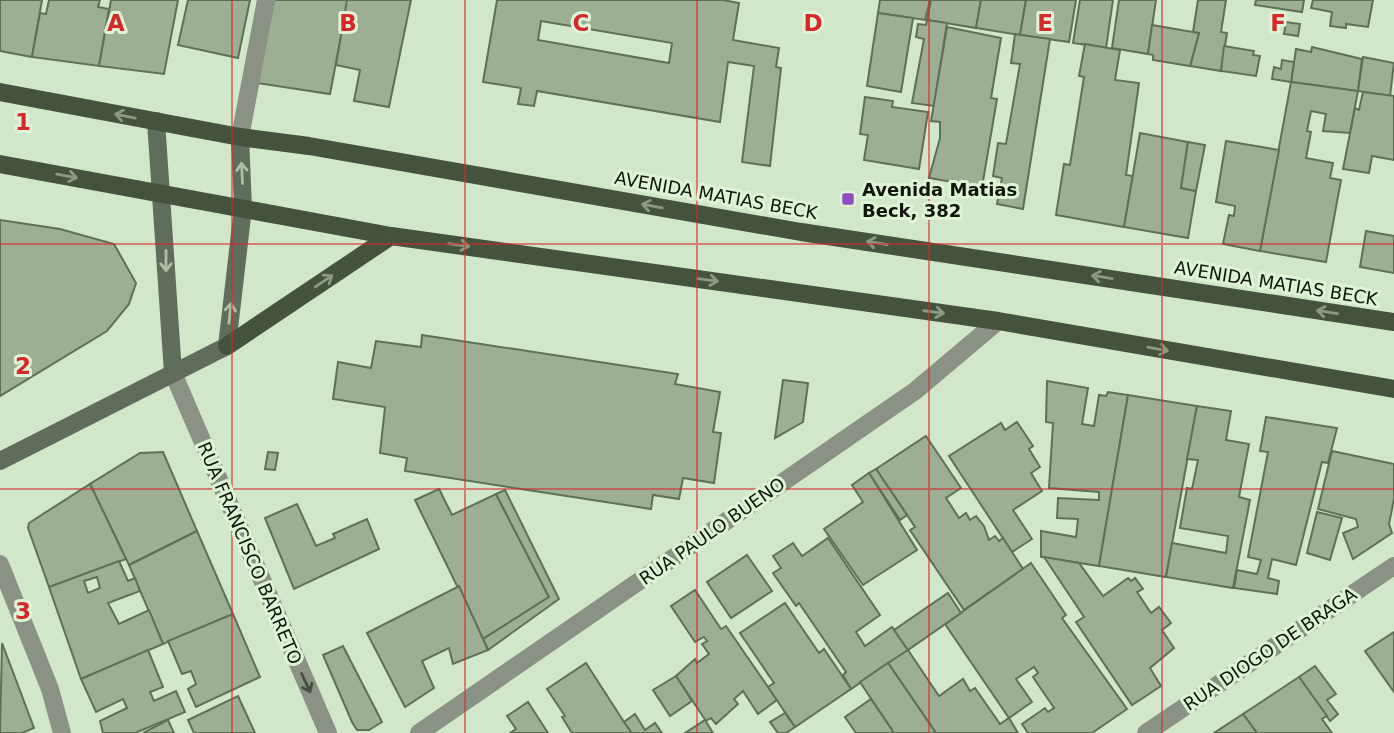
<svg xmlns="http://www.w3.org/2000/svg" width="1394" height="733" viewBox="0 0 1394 733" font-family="'DejaVu Sans',sans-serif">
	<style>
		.building { fill: #9caf93; stroke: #5e7056; stroke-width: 2; fill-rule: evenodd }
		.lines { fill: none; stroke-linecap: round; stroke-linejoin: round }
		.street { stroke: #8a9286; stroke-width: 18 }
		.secondary { stroke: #616d5c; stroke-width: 18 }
		.primary { stroke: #45533e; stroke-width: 18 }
		.oneway { stroke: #8a9b82 }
		.oneway2 { stroke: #adbea5 }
		.oneway3 { stroke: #474e43 }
		.grid { fill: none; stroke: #d62828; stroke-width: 2; stroke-opacity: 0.55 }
		.poi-dot { fill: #914ec2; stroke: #dff4d6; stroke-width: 2.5 }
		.labels { text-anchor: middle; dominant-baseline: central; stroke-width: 6; stroke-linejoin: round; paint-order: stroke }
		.poi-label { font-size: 18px; font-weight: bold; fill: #10160c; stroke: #dff4d6; text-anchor: start }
		.street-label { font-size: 18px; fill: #10160c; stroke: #dff4d6 }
		.grid-label { font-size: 23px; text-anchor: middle; font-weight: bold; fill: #d62828; stroke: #dff4d6; stroke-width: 6; stroke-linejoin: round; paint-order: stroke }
	</style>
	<rect width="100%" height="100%" fill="#d2e7c9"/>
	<!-- building -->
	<g class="building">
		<polygon points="0,0 42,0 32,57 0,51"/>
		<polygon points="49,0 100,0 98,7 109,9 99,66 32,57 40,13 46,14"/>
		<polygon points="111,0 178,0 164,74 99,66"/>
		<polygon points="188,0 250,0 238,58 178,45"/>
		<polygon points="274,0 348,0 330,94 257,83"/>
		<polygon points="347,0 411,0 389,107 354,101 360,70 336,65"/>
		<path d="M497 0H723L739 3 733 40 779 48 776 67 781 68 770 166 742 162 754 66 728 62 720 122 537 91 534 106 518 104 521 88 483 82ZM541 21 672 43 669 63 538 40Z"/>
		<polygon points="880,0 930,0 925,20 878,13"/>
		<polygon points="931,0 981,0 976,28 927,20"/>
		<polygon points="981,0 1026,0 1020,35 976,28"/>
		<polygon points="1026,0 1076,0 1069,42 1020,35"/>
		<polygon points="1080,0 1113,0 1106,48 1073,43"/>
		<polygon points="1119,0 1156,0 1148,54 1112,48"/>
		<polygon points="1198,0 1226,0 1221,32 1227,33 1221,71 1190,66 1199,33 1193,32"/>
		<polygon points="1256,0 1304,0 1302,12 1255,5"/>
		<polygon points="1313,0 1373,0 1368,27 1346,24 1346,28 1330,26 1332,12 1311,8"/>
		<polygon points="878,13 913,18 901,92 867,86"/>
		<polygon points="927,20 947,23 934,106 912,103 924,39 916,37 918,24 926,25"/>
		<polygon points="1286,22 1300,24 1298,36 1284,34"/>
		<polygon points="1152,25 1199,33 1190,66 1153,60 1153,55 1148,54"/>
		<polygon points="947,27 1001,38 991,98 997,99 982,187 929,178 940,138 940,122 931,121"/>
		<polygon points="1015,34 1050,39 1023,209 997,204 1002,178 993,176 998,143 1006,144 1020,64 1011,63"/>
		<polygon points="1085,44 1120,50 1115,80 1139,83 1126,175 1133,176 1124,227 1056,215 1064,164 1070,165 1084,77 1079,76"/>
		<polygon points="1224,46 1254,51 1253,55 1260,56 1256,76 1221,71"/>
		<polygon points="1312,47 1362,59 1358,91 1291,82 1296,49 1311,52"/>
		<polygon points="1363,57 1394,63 1390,96 1358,91"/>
		<polygon points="1282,60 1294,62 1291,82 1272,79 1274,67 1281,69"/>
		<polygon points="1291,82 1358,91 1350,133 1323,131 1326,114 1311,111 1307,131 1311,132 1306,158 1333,163 1330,178 1341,180 1326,262 1260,251"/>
		<polygon points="1363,92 1394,96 1394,160 1372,156 1369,173 1343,169 1355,108 1359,110"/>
		<polygon points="865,97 893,101 892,107 928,112 919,169 864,160 868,135 860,134"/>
		<polygon points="1140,133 1188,142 1181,188 1196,191 1188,238 1124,227"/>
		<polygon points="1226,141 1279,150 1260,251 1223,244 1229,215 1234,216 1235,206 1216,202"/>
		<polygon points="1188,142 1205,145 1196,191 1181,188"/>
		<polygon points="0,220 60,229 114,244 136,283 129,304 107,331 0,396"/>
		<polygon points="1366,231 1394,236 1394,273 1360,267"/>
		<polygon points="422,335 678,374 675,384 720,392 713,432 721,433 714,483 683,478 679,499 653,495 651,509 405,471 407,458 380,453 385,407 333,399 338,362 371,368 376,341 421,347"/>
		<polygon points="783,380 808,383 803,422 775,438"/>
		<polygon points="1047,381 1088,388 1082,424 1094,426 1099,395 1106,396 1108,392 1128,395 1099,566 1041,557 1041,531 1076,537 1078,519 1057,518 1058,498 1099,500 1099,492 1049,488 1053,423 1046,422"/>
		<polygon points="1128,395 1197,406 1166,577 1099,566"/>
		<polygon points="1197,406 1231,411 1226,440 1249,444 1239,497 1250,500 1233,588 1166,577 1172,543 1226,553 1228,536 1180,528 1187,488 1192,489 1198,460 1187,459"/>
		<polygon points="1266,417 1337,428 1328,463 1322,462 1296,565 1272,559 1268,578 1279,581 1277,594 1234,588 1237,570 1257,574 1261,560 1248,557 1268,452 1260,451"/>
		<polygon points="1017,422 1033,446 1029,449 1040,467 1031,473 1042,491 1013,510 1032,539 1012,552 949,456 1001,423 1005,430"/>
		<polygon points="926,436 961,488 946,498 959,518 966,513 970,520 976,516 984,526 989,540 995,536 999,541 1003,538 1023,569 964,610 910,530 915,527 876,469"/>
		<polygon points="1332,451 1394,464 1394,499 1389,524 1392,533 1353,559 1343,533 1358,527 1356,519 1318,509"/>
		<polygon points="163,452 197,531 129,565 90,484 140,453"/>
		<polygon points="268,452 278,453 275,470 265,469"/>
		<polygon points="876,469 907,515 900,520 869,473"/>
		<polygon points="869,473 917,550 863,585 824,529 863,502 852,485"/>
		<polygon points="90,484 126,559 49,587 28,528 29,523"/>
		<polygon points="439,489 452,515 496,494 549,597 483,639 415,500"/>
		<polygon points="505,490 559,599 488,650 483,639 549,597 496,494"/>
		<polygon points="297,504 316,546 335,538 333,534 367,519 379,549 294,589 265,518"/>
		<polygon points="1317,512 1342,518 1330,560 1307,553"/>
		<polygon points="197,531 233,614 163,644 129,565"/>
		<polygon points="828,538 880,615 856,632 865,646 892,627 908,650 851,689 843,675 846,672 799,603 796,606 773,573 781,568 773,556 793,543 802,556"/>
		<polygon points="747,555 772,591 731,618 707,582"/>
		<polygon points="1044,557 1079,563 1103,596 1128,578 1131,581 1135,578 1143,589 1137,592 1151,613 1159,607 1171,623 1162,630 1174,648 1150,668 1161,686 1132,705 1076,622 1084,617"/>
		<path d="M119 561 128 581 135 578 140 591 108 603 119 624 149 610 163 644 81 679 49 587ZM97 577 100 588 88 593 84 581Z"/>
		<polygon points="1031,563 1066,615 1062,618 1127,709 1092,733 1028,733 1022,724 1045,708 1048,712 1054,708 1033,677 1038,673 1034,667 1016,679 1032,702 1009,718 945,624"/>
		<polygon points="459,586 488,650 453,664 449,648 422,661 434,688 405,707 367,633"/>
		<polygon points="695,590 721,629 726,626 777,700 758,714 743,691 734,699 738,704 716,724 711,718 706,721 676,676 695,659 697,663 709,654 702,644 707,641 704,637 695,642 671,606"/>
		<polygon points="948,593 961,613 908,650 894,630"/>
		<polygon points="785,603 819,653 824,649 851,689 795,727 768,687 774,683 740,633"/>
		<polygon points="233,614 260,677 196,707 188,689 196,684 191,671 182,674 168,641"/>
		<polygon points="1394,632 1394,692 1365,651"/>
		<polygon points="2,643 34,728 22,733 0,733"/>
		<polygon points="343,646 382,722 369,730 357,730 352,722 323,655"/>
		<polygon points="148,650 163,687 150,692 154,701 176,691 185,712 135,733 103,733 100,721 127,708 123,699 96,712 81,679"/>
		<polygon points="908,650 939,696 963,679 970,691 975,688 1000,724 1009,718 1018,733 936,733 888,663"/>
		<polygon points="586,663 624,722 632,733 572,733 562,717 565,716 547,689"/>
		<polygon points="888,663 936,733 894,733 860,682"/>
		<polygon points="1315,666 1336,694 1327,700 1338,714 1330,721 1299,677"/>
		<polygon points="676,676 692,701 670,716 653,690"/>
		<polygon points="1299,677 1327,716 1322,719 1332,733 1257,733 1243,714"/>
		<polygon points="238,696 255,733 194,733 188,720"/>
		<polygon points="871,699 894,733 856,733 845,717"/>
		<polygon points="528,702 548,733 510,733 516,729 507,716"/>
		<polygon points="785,713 795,727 786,733 778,733 770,722"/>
		<polygon points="635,714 645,730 655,723 662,733 632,733 624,722"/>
		<polygon points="1243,714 1257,733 1214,733"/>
		<polygon points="168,720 174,733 143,733"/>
		<polygon points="705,720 713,733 685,733"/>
	</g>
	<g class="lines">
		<!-- street -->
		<g class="street">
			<polyline points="240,137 266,0"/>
			<polyline points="173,373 328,733"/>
			<polyline points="0,564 50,689 62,733"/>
			<polyline points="419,733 915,391 998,321"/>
			<polyline points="1146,733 1394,566"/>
		</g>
		<!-- secondary -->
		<g class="secondary">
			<polyline points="156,121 173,373"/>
			<polyline points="0,461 227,346 243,208 240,137"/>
		</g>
		<!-- primary -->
		<g class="primary">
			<polyline points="0,92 240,137 309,146 801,232 1394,322"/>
			<polyline points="0,164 391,236 998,321 1394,389"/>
			<polyline points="227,346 391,236"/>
		</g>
	</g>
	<!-- one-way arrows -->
	<defs><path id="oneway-shaft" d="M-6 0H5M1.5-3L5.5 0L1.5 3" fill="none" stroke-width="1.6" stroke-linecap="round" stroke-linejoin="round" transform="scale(1.75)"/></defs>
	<g class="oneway">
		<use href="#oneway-shaft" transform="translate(125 116) rotate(-169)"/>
		<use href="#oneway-shaft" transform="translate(67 176) rotate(10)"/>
		<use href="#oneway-shaft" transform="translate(652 206) rotate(-170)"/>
		<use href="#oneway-shaft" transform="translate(877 243) rotate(-171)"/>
		<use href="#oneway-shaft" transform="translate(459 245) rotate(8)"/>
		<use href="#oneway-shaft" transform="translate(1102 277) rotate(-171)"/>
		<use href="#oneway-shaft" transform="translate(708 280) rotate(8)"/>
		<use href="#oneway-shaft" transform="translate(324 281) rotate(-34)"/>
		<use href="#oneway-shaft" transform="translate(934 312) rotate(8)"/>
		<use href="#oneway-shaft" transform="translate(1327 312) rotate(-171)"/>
		<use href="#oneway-shaft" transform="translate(1158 349) rotate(10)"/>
	</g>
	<g class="oneway2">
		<use href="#oneway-shaft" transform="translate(242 173) rotate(-93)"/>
		<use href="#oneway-shaft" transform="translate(166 261) rotate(90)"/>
		<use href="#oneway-shaft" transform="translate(230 313) rotate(-84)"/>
	</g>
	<use class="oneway3" href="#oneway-shaft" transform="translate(306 683) rotate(65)"/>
	<!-- grid -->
	<path class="grid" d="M232 0V733M465 0V733M697 0V733M929 0V733M1162 0V733M0 244H1394M0 489H1394"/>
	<!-- markers -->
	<rect class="poi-dot" x="841" y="192" width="14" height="14" rx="3.5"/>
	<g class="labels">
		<!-- poi labels -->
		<g class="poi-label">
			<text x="862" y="189">Avenida Matias<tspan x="862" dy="21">Beck, 382</tspan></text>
		</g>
		<!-- street labels -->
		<g class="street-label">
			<text transform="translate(716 195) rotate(10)">AVENIDA MATIAS BECK</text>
			<text transform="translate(1276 283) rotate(9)">AVENIDA MATIAS BECK</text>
			<text transform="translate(712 531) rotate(-35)">RUA PAULO BUENO</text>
			<text transform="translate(250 553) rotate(67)">RUA FRANCISCO BARRETO</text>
			<text transform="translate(1270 649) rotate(-34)">RUA DIOGO DE BRAGA</text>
		</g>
	</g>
	<g class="grid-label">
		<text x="116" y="31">A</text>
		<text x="348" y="31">B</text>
		<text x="581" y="31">C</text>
		<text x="813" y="31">D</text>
		<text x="1045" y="31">E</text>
		<text x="1278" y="31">F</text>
		<text x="23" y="130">1</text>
		<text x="23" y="374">2</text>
		<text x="23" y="619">3</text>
	</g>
</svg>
